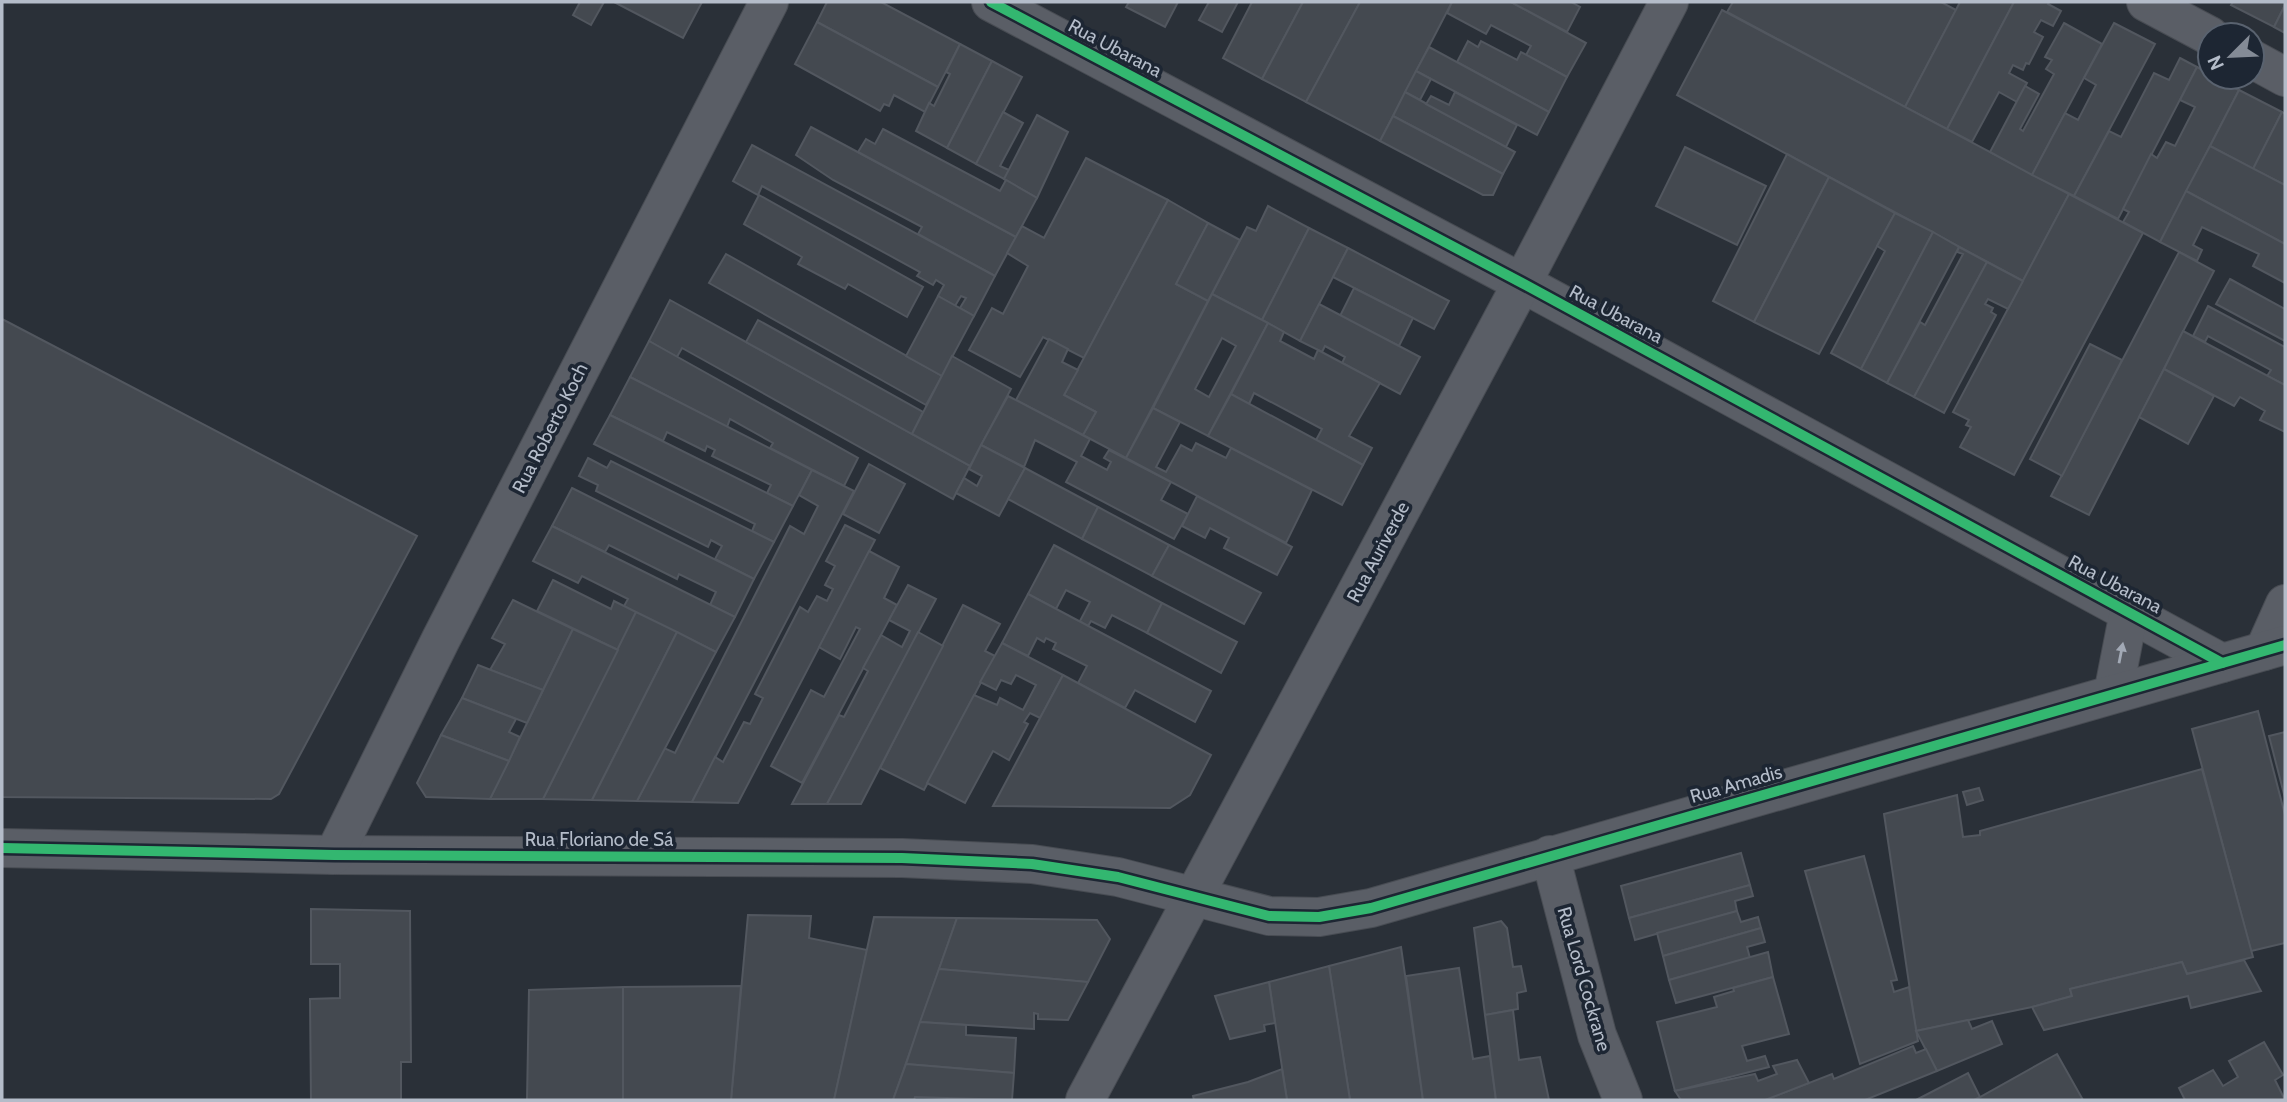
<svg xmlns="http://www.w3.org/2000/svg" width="2287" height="1102" viewBox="0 0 2287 1102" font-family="Cabin,sans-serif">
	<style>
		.building { fill: #444950; stroke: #52575f; stroke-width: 2; fill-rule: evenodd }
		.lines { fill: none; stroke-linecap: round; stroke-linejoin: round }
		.minor-casing { stroke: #484c53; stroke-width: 40 }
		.minor { stroke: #5a5e66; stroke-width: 38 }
		.cycleway-casing { stroke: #1d2633; stroke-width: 15 }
		.cycleway { stroke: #33b770; stroke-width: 10 }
		.oneway { fill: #a2a9b5 }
		.labels { text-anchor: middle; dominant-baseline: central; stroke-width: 7; stroke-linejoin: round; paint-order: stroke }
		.street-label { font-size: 19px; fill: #b4bcc9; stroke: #1d2633 }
	</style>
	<rect width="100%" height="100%" fill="#2a3038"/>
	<!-- building -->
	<g class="building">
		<polygon points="580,2 604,2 591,25 573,15"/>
		<polygon points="614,2 702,2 683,38"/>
		<polygon points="827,2 881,2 960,44 938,87 817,22"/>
		<polygon points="1129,2 1178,2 1165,27 1126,7"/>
		<polygon points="1209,2 1238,2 1222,32 1199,20"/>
		<polygon points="1252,2 1303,2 1262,79 1223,58"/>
		<polygon points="1303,2 1360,2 1306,102 1262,79"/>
		<polygon points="1360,2 1452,2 1380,141 1306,102"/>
		<polygon points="1452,2 1511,2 1586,43 1567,77 1526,55 1531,46 1491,25 1486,34 1447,13"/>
		<polygon points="1511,2 1571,2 1580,7 1567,32"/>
		<polygon points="1733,2 1941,2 1956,10 1905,107 1727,12"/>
		<polygon points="1960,2 2014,2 1947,129 1905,107"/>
		<polygon points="2014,2 2049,2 2048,4 2061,11 2053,26 2041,20 2034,32 2043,37 2029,64 2026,63 2023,70 2013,65 2009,73 2027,83 2017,102 1999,92 1972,142 1947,129"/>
		<polygon points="2233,2 2285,2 2285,5 2274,27 2231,5"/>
		<polygon points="2285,5 2285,33 2274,27"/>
		<polygon points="1722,10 2069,194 2023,281 1677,95"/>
		<polygon points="817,22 938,87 925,112 894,95 889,106 884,104 880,111 795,64"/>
		<polygon points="2064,23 2102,44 2032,175 1990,152 2025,86 2039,94 2020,129 2023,131 2054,74 2046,69 2052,60 2045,57"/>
		<polygon points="2114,23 2155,44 2074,196 2032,175 2065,113 2078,120 2096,85 2084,78"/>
		<polygon points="1468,41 1478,47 1481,41 1517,60 1521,52 1567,77 1549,112 1457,62"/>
		<polygon points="960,44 992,61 947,148 916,131 929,103 934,106 950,74 946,72"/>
		<polygon points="1429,47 1549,112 1537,135 1416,71"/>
		<polygon points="2180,58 2197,67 2118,219 2074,196 2109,131 2121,137 2154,73 2169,80"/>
		<polygon points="992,61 1022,77 976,164 947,148"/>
		<polygon points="2197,67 2210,74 2210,77 2239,90 2160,242 2123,222 2129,212 2123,209 2151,154 2157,158 2166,142 2175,146 2195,107 2180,100"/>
		<polygon points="1416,71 1431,79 1420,100 1405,92"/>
		<polygon points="2239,90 2282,112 2253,169 2210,146"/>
		<polygon points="1405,92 1515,152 1503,174 1393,116"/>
		<polygon points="1455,92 1517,125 1506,147 1426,104 1431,96 1449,105"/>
		<polygon points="1003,112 1023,123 1000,166 1009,170 1004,179 976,164"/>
		<polygon points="2282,112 2285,114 2285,185 2253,169"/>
		<polygon points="1037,115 1068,132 1037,198 1004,179"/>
		<polygon points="1393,116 1503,174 1493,195 1483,195 1380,141"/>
		<polygon points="811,127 1016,237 995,276 918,234 922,227 833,180 796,155"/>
		<polygon points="883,129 1000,191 1006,180 1037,198 1016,237 858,152 866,139 875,144"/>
		<polygon points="752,145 995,276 974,316 960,308 966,298 961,296 955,306 938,296 944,285 936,280 933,285 917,276 920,272 762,186 758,195 733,181"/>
		<polygon points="2210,146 2285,185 2285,244 2186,191"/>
		<polygon points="1685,147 1766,186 1737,245 1656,206"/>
		<polygon points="1787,154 1829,177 1754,322 1713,301"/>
		<polygon points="1086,158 1168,200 1084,358 1043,337 1020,377 969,350 992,308 1003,314 1028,266 1007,253 1022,226 1044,238"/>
		<polygon points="1829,177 1895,213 1819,354 1754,322"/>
		<polygon points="2186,191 2285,244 2285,283 2253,266 2259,254 2202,227 2193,245 2202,250 2197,261 2160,242"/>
		<polygon points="2069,194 2143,233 2014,475 1960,447 1971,427 1966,425 1969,420 1953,412"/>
		<polygon points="759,195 923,287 907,317 848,284 845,289 798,264 802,257 744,224"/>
		<polygon points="1168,200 1208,223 1176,284 1208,301 1126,458 1083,435 1096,412 1064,395"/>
		<polygon points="1268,206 1309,228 1262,320 1212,294 1247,227 1256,231"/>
		<polygon points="1895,213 1933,232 1861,369 1831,353 1885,251 1877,246"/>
		<polygon points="1208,223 1240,240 1208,301 1176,284"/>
		<polygon points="1309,228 1348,248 1300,341 1262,320"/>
		<polygon points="1933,232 1959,247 1887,383 1861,369"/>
		<polygon points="1959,247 1987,262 1914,397 1887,383 1920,322 1925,325 1963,254 1957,252"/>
		<polygon points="1348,248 1449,301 1434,329 1333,277"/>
		<polygon points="2179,252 2214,271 2089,515 2051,496"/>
		<polygon points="726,254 942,376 926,405 709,283"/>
		<polygon points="1987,262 2023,281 2008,309 1988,299 1985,304 1993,308 1991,312 1996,315 1944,413 1914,397"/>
		<polygon points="2230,279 2285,309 2285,341 2216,304"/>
		<polygon points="1354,288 1413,318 1399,346 1340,316"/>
		<path d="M1212 294 1268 323 1208 436 1153 408ZM1222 338 1236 346 1209 397 1195 389Z"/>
		<polygon points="938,296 974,316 942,376 906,356"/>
		<polygon points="670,300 970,466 953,499 682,348 677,357 649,341"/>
		<polygon points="1319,304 1420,357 1400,394 1342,363 1345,357 1325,346 1322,352 1300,341"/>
		<polygon points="2208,306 2285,347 2285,385 2267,376 2271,370 2208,336 2205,342 2193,336"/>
		<polygon points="2,319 417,536 279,794 271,799 2,797"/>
		<polygon points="758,320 923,412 912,434 746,342"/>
		<polygon points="1268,323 1284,332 1280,341 1314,359 1318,350 1380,383 1349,436 1372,448 1363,465 1316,440 1322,429 1254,393 1249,404 1231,394"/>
		<polygon points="2183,331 2285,385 2285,432 2260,420 2265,411 2240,397 2234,406 2164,369"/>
		<polygon points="1049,339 1068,349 1062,362 1078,370 1064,395 1096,412 1083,435 1016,400"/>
		<polygon points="649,341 858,458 844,486 770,448 773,443 730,419 727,427 630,377"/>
		<polygon points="2090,344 2122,360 2062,476 2030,459"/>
		<polygon points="952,356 1011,389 970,466 912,434"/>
		<polygon points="2164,369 2214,396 2188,444 2139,417"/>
		<polygon points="630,377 812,470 793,506 767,493 771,485 712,456 715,450 707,446 705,451 667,432 663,441 610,415"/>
		<polygon points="1231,394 1363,465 1342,505 1208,436"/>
		<polygon points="1008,396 1090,439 1081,456 1107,470 1111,462 1104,458 1109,450 1171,482 1161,500 1188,514 1174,539 1066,482 1077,462 1035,440 1024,467 981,445"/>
		<polygon points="1153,408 1180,422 1156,467 1166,472 1181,445 1192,451 1196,443 1226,458 1231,448 1312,490 1286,543 1126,458"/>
		<polygon points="610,415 793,506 774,542 752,531 755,524 594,444"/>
		<polygon points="981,445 1025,468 999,516 956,493 964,478 977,486 982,476 969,469"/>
		<polygon points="588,458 607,468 611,461 774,542 754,579 715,559 722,546 711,540 708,547 596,491 598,485 579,476"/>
		<polygon points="869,464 905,484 879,533 843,514"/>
		<polygon points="1025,468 1098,507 1082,539 1008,499"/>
		<polygon points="812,470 854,491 692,802 637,801 664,748 675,753 790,526 804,534 818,506 799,495"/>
		<polygon points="572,488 754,579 735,617 710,605 716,592 679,574 677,579 609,545 605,552 552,526"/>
		<polygon points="1197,496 1292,547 1277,575 1224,548 1229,538 1210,528 1205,538 1182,526"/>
		<polygon points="1098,507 1169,545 1152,576 1082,539"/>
		<polygon points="845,525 875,540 738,803 692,802 715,757 723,762 744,722 750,724 763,698 755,694 800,607 808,612 817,596 827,601 833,589 825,585 835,566 826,561"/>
		<polygon points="552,526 735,617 716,652 633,611 624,606 628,599 582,576 578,583 533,561"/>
		<polygon points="1054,545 1162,603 1147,633 1112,615 1105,628 1091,621 1088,626 1085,625 1080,621 1090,602 1066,590 1056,609 1028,594"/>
		<polygon points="1169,545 1261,593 1244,624 1152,576"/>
		<polygon points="869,551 899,567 884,598 897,605 802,783 771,766 811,690 824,697 860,629 856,627 840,659 819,647"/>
		<polygon points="553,580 611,609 614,601 636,612 618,650 537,611"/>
		<polygon points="908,585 936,599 827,804 792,804 839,715 844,717 868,671 863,668 881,635 902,647 910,631 889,620"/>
		<polygon points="1028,594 1211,691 1195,722 1135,690 1125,708 1078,683 1087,666 1053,649 1056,643 1046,638 1044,642 1037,638 1028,656 1002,643"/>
		<polygon points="513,600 573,629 543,690 490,670 505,644 492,638"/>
		<polygon points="1162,603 1237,642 1221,673 1147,633"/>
		<polygon points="963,605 1000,624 985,651 995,656 924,790 880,768"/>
		<polygon points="636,612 677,632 592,800 543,799"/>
		<polygon points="573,629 618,650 543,799 490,799"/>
		<polygon points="677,632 716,652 637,801 592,800"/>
		<polygon points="918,632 943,646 861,804 827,804"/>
		<polygon points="1002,643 1063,675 1040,718 1030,713 1024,722 1028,724 1009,760 993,751 965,803 927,783 974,695 997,705 1000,698 1023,710 1036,685 1016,675 1011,684 1001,680 996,690 980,682"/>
		<polygon points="478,665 543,690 527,723 462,698"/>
		<polygon points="1063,675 1211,755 1190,795 1170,808 993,806"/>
		<polygon points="462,698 516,719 509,732 520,737 509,761 441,735"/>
		<polygon points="2258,711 2285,815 2285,943 2251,951 2192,729"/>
		<polygon points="2285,732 2285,798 2269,736"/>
		<polygon points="441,735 509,761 490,799 426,797 417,783"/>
		<polygon points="2202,769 2253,957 2187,974 2182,962 2070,989 2072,996 2032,1007 1916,1031 1884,814 1957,795 1963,837 1980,835 1980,831"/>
		<polygon points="1979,788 1983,800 1967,805 1963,792"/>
		<polygon points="1741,853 1750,885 1629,918 1621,886"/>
		<polygon points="1864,856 1897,980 1891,981 1894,992 1909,987 1918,1041 1860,1064 1805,871"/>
		<polygon points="1750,885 1753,896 1735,901 1737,911 1635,940 1629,918"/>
		<polygon points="311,909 410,911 411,1062 401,1062 401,1100 311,1100 310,999 340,998 340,964 311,964"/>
		<polygon points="1737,911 1741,922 1758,917 1761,928 1663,956 1657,933"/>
		<polygon points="748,915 811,916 809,938 867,950 834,1100 731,1100"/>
		<polygon points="874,917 957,918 893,1100 834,1100"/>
		<polygon points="957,918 1097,920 1110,939 1088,982 939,969"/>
		<polygon points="1501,921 1507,928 1513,967 1521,966 1526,991 1517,993 1518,1009 1485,1015 1474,928"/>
		<polygon points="1761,928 1765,942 1747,947 1750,958 1669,980 1663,956"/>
		<polygon points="1401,947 1423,1100 1350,1100 1329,966"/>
		<polygon points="1768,952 1773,977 1676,1003 1669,980"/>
		<polygon points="2244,960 2261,991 2191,1008 2188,996 2044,1030 2032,1007 2072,996 2070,989 2182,962 2187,974"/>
		<polygon points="1329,966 1350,1100 1287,1100 1269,982"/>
		<polygon points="1459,968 1473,1059 1490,1056 1496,1100 1423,1100 1406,976"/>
		<polygon points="939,969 1044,978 1088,982 1068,1020 1038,1019 1038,1014 1034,1013 1034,1029 920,1022"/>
		<polygon points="1773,977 1789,1034 1742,1046 1747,1061 1765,1056 1769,1067 1675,1091 1657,1022 1717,1007 1714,997 1734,991 1733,988"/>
		<polygon points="1269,982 1275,1023 1264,1025 1265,1031 1230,1039 1215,996"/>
		<polygon points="741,986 731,1100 623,1100 623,987"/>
		<polygon points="623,987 623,1100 527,1100 529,990"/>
		<polygon points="1513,1010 1519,1060 1540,1057 1549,1100 1496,1100 1485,1015"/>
		<polygon points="1968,1020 1972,1029 1992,1021 2002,1044 1937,1071 1916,1031"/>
		<polygon points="920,1022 966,1025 966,1035 1016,1038 1014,1073 906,1064"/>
		<polygon points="2264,1042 2283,1075 2275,1080 2285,1100 2185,1100 2179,1088 2213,1070 2223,1086 2238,1077 2229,1061"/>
		<polygon points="1913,1046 1916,1053 1926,1049 1937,1071 1865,1100 1765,1100 1832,1074 1834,1079"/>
		<polygon points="2057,1054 2083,1100 1974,1100 1980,1097"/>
		<polygon points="1797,1060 1809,1083 1765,1100 1681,1100 1675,1091 1755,1074 1758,1081 1777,1074 1773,1066"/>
		<polygon points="906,1064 1014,1073 1012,1100 915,1097 914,1100 893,1100"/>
		<polygon points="1282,1069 1287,1100 1194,1100 1193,1096 1248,1082"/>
		<polygon points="1968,1073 1980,1097 1974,1100 1916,1100"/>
	</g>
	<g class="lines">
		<defs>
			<g id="minor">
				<polyline points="991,2 1522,283 2222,663"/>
				<polyline points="2146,2 2210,36"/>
				<polyline points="2252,59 2285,77"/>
				<polyline points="2264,651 2285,604"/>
				<polyline points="2113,694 2129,612"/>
				<polyline points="2,848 334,855 902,858 1032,864 1118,877 1269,916 1319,917 1371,908 2285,645"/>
				<polyline points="334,855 441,639 769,2"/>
				<polyline points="1550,855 1597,1035 1623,1100"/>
				<polyline points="1085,1100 1522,283 1669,2"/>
			</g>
		</defs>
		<!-- minor casing -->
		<use href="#minor" class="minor-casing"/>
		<!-- minor -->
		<use href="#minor" class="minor"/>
		<defs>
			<g id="cycleway">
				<polyline points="991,2 1522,283 2222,663"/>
				<polyline points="2,848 334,855 902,858 1032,864 1118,877 1269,916 1319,917 1371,908 2285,645"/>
			</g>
		</defs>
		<!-- cycleway casing -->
		<use href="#cycleway" class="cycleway-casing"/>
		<!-- cycleway -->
		<use href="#cycleway" class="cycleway"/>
	</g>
	<!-- one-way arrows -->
	<defs><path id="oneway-solid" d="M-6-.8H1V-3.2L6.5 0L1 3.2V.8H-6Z" transform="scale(1.75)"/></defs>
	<use class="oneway" href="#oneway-solid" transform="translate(2121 653) rotate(-79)"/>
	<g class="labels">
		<!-- street labels -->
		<g class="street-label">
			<text transform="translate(1115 48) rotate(28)">Rua Ubarana</text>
			<text transform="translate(1616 314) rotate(28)">Rua Ubarana</text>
			<text transform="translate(550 428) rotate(-63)">Rua Roberto Koch</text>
			<text transform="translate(1378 552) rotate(-62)">Rua Auriverde</text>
			<text transform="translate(2115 584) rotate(28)">Rua Ubarana</text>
			<text transform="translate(1736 784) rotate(-16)">Rua Amadis</text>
			<text x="599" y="839">Rua Floriano de Sá</text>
			<text transform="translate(1584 979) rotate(74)">Rua Lord Cockrane</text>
		</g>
	</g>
	<!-- border -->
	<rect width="2287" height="1102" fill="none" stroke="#b4bcc9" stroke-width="7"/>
	<!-- north arrow -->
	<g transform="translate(2231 56) rotate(246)"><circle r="33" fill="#1d2633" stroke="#59626f" stroke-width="2"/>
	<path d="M0-5L12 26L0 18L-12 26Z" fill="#848b96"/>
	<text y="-10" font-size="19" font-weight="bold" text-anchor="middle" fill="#b4bcc9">N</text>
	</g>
</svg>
